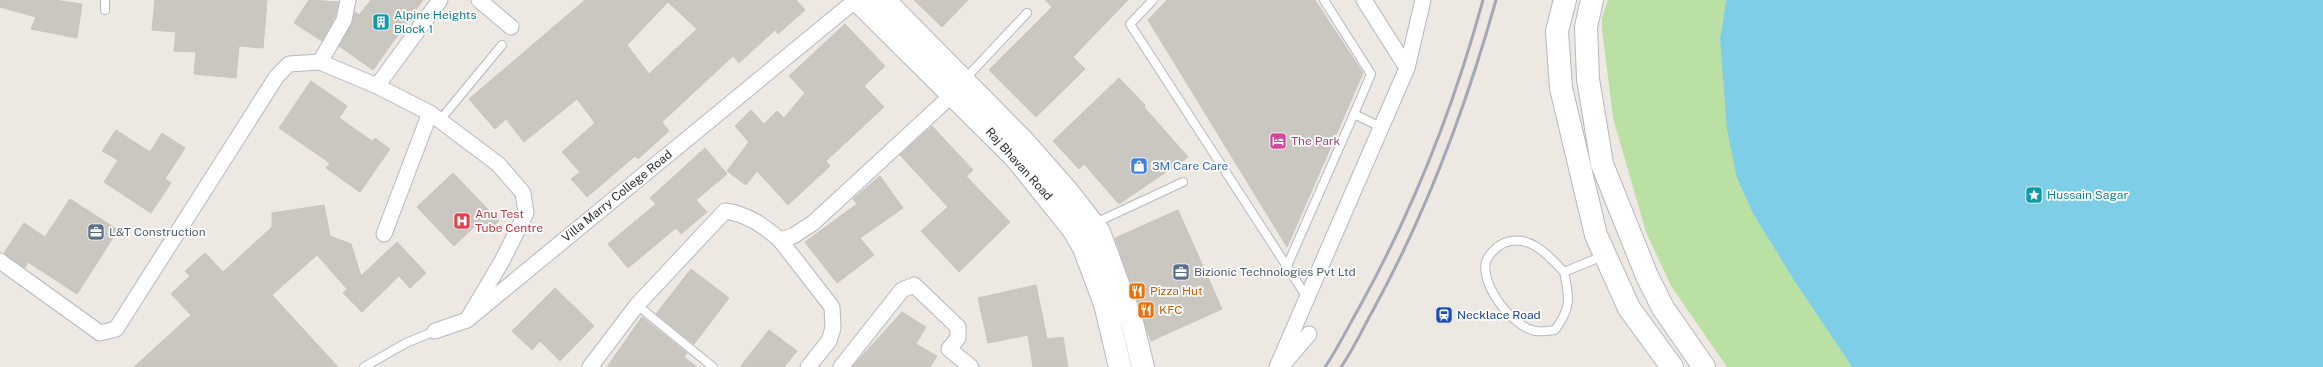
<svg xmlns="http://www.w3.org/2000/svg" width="2323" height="367" viewBox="0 0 2323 367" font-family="'Public Sans',sans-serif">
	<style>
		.green { fill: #bae0a3 }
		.water { fill: #7ecee7 }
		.building { fill: #cac6c0; stroke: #cac4bb; fill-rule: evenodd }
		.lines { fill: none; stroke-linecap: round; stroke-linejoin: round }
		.service-casing { stroke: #b5b8c0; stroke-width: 10 }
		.minor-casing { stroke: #b5b8c0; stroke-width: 17 }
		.secondary-casing { stroke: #b5b8c0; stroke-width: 24 }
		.service { stroke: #fff; stroke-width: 8 }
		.minor { stroke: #fff; stroke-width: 15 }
		.secondary { stroke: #fff; stroke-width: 22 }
		.rail { stroke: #a4a7b6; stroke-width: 3 }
		.labels { text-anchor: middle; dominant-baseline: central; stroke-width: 3.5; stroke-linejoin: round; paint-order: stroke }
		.culture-label { font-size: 12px; fill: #0d838f; stroke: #fff; text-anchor: start }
		.hotel-label { font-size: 12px; fill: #b23c85; stroke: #fff; text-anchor: start }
		.street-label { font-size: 12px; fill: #2e2e2e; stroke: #fff }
		.shop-label { font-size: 12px; fill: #366cbe; stroke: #fff; text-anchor: start }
		.health-label { font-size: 12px; fill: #be3a42; stroke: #fff; text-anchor: start }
		.service-label { font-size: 12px; fill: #4e5e75; stroke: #fff; text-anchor: start }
		.food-label { font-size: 12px; fill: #c56008; stroke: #fff; text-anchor: start }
		.transit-label { font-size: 12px; fill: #164399; stroke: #fff; text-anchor: start }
	</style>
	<rect width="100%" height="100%" fill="#eee8e2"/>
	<!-- green -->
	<polygon class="green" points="1608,0 1726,0 1720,39 1737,178 1752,212 1793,279 1852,367 1727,367 1671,286 1646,232 1613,118 1602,29 1602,17"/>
	<!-- water -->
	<polygon class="water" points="1726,0 2323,0 2323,367 1852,367 1793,279 1752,212 1737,178 1727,130 1720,39"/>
	<!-- building -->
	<g class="building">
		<polygon points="0,0 54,0 82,4 77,38 31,29 36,17 0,7"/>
		<polygon points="155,0 267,0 263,48 239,46 236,78 194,74 196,52 174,51 176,32 152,30"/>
		<polygon points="309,0 339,2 335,17 322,41 294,23"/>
		<polygon points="371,0 423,0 373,70 339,46 352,24 355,12 359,15"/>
		<path d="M585 0H796L805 10 778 34 775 30 739 63 733 56 662 122 669 131 638 159 635 156 587 197 571 179 580 172 562 152 595 123 577 99 524 142 506 119 495 129 469 99ZM668 2 697 29 649 74 627 45Z"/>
		<polygon points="914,0 968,0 942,27"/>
		<polygon points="1045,0 1128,0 1073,57 1085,69 1036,117 989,70 1052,7"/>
		<polygon points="1167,0 1315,0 1363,73 1287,247 1148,20"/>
		<polygon points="845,24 885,66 864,86 884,107 826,161 830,166 788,205 757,171 746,185 727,171 749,142 735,126 751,110 764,124 777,111 784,118 805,93 789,76"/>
		<polygon points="1119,78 1145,105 1144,107 1188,157 1119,204 1084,164 1079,169 1053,141"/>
		<polygon points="311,81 347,106 339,118 372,141 375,138 390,149 360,192 326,168 330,163 279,128"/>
		<polygon points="932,126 973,170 966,176 1010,222 959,272 921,231 948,207 900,155"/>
		<polygon points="116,130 150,152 162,133 185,148 165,179 171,183 151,213 104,182 118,160 102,151"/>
		<polygon points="705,148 727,174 696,200 707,212 681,234 676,228 628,268 608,244 656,204 650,198"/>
		<polygon points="453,173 499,221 486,234 476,225 454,246 417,207"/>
		<polygon points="880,176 903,208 860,238 874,255 837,283 805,242 857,204 853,199"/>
		<polygon points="70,199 118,230 77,294 28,262 25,268 4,253 24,223 45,237"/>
		<polygon points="324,205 330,236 351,244 361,276 397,242 426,273 410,288 399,276 362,312 343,293 347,289 317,255 272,295 338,367 134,367 191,315 171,294 190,276 185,271 205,253 223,272 272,227 272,213"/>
		<polygon points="1178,210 1222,309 1151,341 1115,238"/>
		<polygon points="691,269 729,298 694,344 656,314"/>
		<polygon points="1036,285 1047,339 1063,337 1068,367 1033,367 1028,335 988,343 978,298"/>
		<polygon points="555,288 594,326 560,361 540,341 532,350 512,331"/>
		<polygon points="902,312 926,327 916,344 937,356 930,367 852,367"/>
		<polygon points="642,317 687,353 684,357 697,367 607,367"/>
		<polygon points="769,330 797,351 784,367 740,367"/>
	</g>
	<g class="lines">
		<defs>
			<g id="service">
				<polyline points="105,0 105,10"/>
				<polyline points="1153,0 1130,24 1308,299"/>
				<polyline points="1324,0 1371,74 1354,114"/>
				<polyline points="964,80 1027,13"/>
				<polyline points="440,120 502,45"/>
				<polyline points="1093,224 1183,182"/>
				<polyline points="1287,266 1354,114 1383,128"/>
				<path d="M1564 272C1570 299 1571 308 1555 330 1549 331 1542 332 1536 331 1514 328 1480 286 1486 262 1488 255 1497 246 1504 243 1529 233 1548 255 1564 272L1605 255"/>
				<polyline points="637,305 713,367"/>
				<polyline points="364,367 406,343 435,331"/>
			</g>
			<g id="minor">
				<polyline points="479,0 511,27"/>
				<polyline points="1364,0 1407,68"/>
				<polyline points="320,62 344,20 348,0"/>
				<polyline points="377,86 440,0"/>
				<polyline points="384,234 430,113"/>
				<polyline points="780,240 832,307 833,328 829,341 808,367"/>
				<polyline points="0,261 100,333 116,329 277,76 289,64 320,62 377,86 430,113 498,164 523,193 526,213 502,261 467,320"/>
				<polyline points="435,331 467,320 856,0"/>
				<polyline points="1285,362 1309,334"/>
				<path d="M590 367 637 305 725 211C747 214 763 225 780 240L793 236 813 223 953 94"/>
				<polyline points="841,367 902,290 914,285 958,327 958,338 949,349 971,367"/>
				<polyline points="1277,367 1407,68 1423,0"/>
			</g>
			<g id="secondary">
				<polyline points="857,0 1016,158 1073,229 1084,248 1105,304 1120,367"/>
				<polyline points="884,0 1023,141 1067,191 1099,232 1132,322 1143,367"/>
				<polyline points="1565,0 1557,31 1561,88 1596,235 1629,308 1672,367"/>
				<polyline points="1592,0 1586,27 1588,79 1602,164 1647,276 1663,308 1704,367"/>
			</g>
		</defs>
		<!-- service casing -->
		<use href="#service" class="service-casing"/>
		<!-- minor casing -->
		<use href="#minor" class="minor-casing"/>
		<!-- secondary casing -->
		<use href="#secondary" class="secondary-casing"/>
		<!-- service -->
		<use href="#service" class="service"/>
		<!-- minor -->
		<use href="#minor" class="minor"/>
		<!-- secondary -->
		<use href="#secondary" class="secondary"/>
		<!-- rail -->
		<g class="rail">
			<path d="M1325 367C1338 348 1348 327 1360 306 1413 210 1454 106 1483 0"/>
			<path d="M1341 367C1353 350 1362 330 1372 312 1426 214 1466 107 1496 0"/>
		</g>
	</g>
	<!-- icons -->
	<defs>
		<symbol id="building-square" viewBox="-11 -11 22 22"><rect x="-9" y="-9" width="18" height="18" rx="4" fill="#0f9aa8" stroke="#fff"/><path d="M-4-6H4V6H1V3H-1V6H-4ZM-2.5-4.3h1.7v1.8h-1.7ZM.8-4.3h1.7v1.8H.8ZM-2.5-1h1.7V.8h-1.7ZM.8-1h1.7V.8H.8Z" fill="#fff"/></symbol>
		<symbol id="hotel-square" viewBox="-11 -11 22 22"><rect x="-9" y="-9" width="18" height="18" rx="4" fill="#d1479c" stroke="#fff"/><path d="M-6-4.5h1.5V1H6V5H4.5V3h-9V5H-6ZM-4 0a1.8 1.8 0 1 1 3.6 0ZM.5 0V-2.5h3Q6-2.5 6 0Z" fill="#fff"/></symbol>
		<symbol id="shop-square" viewBox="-11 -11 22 22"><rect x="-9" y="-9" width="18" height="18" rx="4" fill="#3f7fe0" stroke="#fff"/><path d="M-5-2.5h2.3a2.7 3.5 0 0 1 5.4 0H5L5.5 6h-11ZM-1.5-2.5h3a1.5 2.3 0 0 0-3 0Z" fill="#fff"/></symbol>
		<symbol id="sight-square" viewBox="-11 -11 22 22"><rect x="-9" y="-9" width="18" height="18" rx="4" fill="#0f9aa8" stroke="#fff"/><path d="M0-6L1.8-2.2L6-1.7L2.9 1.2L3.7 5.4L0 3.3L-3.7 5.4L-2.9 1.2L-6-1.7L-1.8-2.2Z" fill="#fff"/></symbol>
		<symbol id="hospital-square" viewBox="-11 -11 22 22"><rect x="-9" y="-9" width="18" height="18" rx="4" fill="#e0444e" stroke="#fff"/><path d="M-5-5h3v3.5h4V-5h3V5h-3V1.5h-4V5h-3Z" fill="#fff"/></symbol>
		<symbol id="office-square" viewBox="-11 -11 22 22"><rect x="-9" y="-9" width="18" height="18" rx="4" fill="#5c6f8a" stroke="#fff"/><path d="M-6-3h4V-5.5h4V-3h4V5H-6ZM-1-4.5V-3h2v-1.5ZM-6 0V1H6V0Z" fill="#fff"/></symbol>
		<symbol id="restaurant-square" viewBox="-11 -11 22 22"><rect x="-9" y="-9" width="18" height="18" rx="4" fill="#e8710a" stroke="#fff"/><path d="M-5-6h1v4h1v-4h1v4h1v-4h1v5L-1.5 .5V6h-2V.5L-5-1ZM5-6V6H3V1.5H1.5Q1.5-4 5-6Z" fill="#fff"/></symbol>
		<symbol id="station-square" viewBox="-11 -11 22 22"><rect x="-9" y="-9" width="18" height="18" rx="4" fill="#1a4fb4" stroke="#fff"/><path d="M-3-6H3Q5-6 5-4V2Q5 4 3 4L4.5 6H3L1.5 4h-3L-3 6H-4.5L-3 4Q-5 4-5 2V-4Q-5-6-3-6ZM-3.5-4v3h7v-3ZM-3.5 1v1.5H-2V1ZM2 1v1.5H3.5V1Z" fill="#fff"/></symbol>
	</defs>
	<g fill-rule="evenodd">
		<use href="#building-square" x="371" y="12" width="20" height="20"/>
		<use href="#hotel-square" x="1268" y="131" width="20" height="20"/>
		<use href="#shop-square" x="1129" y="156" width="20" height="20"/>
		<use href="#sight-square" x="2024" y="185" width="20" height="20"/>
		<use href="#hospital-square" x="452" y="211" width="20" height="20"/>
		<use href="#office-square" x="86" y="222" width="20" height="20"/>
		<use href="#office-square" x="1171" y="262" width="20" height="20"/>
		<use href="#restaurant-square" x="1127" y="281" width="20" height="20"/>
		<use href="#restaurant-square" x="1136" y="300" width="20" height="20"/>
		<use href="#station-square" x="1434" y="305" width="20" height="20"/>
	</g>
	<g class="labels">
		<!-- culture labels -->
		<g class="culture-label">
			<text x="394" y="15">Alpine Heights<tspan x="394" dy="14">Block 1</tspan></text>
			<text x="2047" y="195">Hussain Sagar</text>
		</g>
		<!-- hotel labels -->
		<g class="hotel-label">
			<text x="1291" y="141">The Park</text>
		</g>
		<!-- street labels -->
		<g class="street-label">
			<text transform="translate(1019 164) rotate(48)">Raj Bhavan Road</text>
			<text transform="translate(617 196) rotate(-39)">Villa Marry College Road</text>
		</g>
		<!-- shop labels -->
		<g class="shop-label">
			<text x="1152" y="166">3M Care Care</text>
		</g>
		<!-- health labels -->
		<g class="health-label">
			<text x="475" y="214">Anu Test<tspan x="475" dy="14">Tube Centre</tspan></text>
		</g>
		<!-- service labels -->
		<g class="service-label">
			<text x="109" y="232">L&amp;T Construction</text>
			<text x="1194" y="272">Bizionic Technologies Pvt Ltd</text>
		</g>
		<!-- food labels -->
		<g class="food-label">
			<text x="1150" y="291">Pizza Hut</text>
			<text x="1159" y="310">KFC</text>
		</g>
		<!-- transit labels -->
		<g class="transit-label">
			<text x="1457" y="315">Necklace Road</text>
		</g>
	</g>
</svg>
